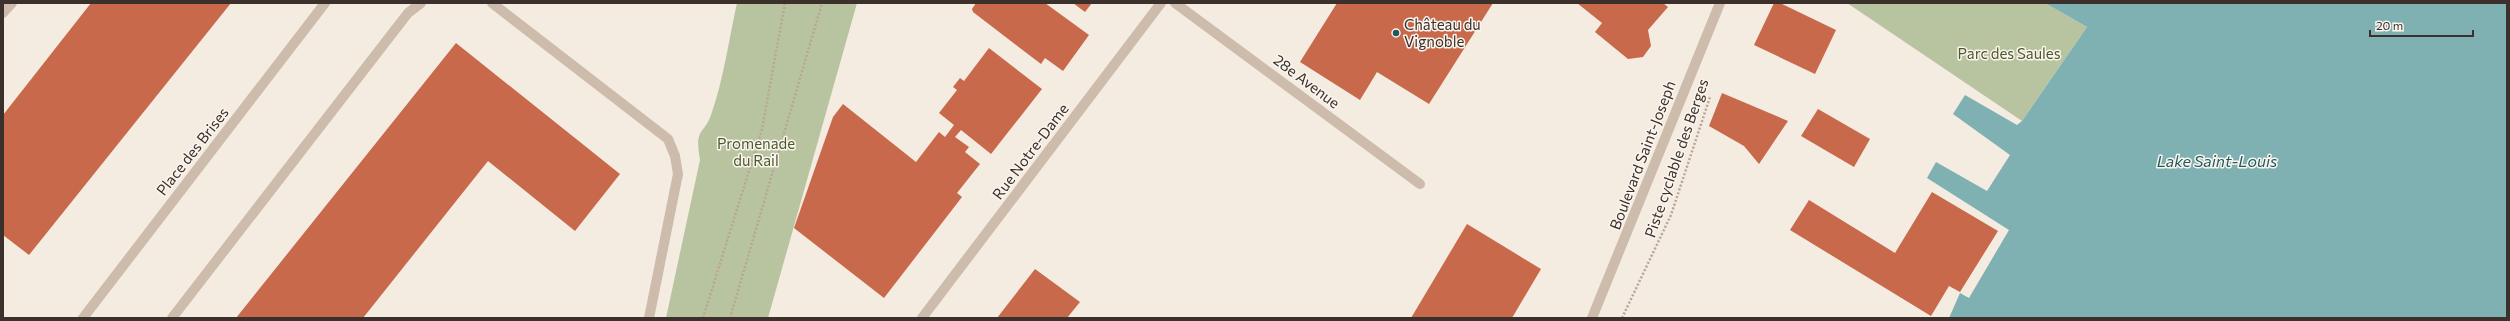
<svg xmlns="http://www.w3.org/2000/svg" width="2510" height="321" viewBox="0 0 2510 321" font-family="Commissioner,sans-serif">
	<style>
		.green { fill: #b8c4a0 }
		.water { fill: #7fb0b2 }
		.building { fill: #c8694b }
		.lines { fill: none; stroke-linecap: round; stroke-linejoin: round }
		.path { stroke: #b9a596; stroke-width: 2.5; stroke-dasharray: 2 2; stroke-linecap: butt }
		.minor { stroke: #cdbbac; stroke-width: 10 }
		.poi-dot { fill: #1f5a5e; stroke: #fbf5ee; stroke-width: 1.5 }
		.labels { text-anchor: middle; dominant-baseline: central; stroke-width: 3; stroke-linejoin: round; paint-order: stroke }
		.poi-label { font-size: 15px; fill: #3b302b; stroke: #fbf5ee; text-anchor: start }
		.park-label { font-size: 15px; fill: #4a5a2e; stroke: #fbf5ee }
		.street-label { font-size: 15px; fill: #3b302b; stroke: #fbf5ee }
		.water-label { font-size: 16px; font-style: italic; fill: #1f5a5e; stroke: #fbf5ee }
	</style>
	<rect width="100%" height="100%" fill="#f4ebe1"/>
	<!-- green -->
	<g class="green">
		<path d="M737 3H857L768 318H666L700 160C694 126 704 137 712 112 724 77 729 39 737 3Z"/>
		<polygon points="1847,3 2045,3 2087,27 2022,121"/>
	</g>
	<!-- water -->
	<polygon class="water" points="2045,3 2507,3 2507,318 1949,318 1960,293 1969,298 2009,230 1927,178 1936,162 1987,191 2010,155 1953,114 1965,95 2017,125 2022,121 2087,27"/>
	<!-- building -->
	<g class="building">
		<polygon points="91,3 231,3 29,255 3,235 3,115"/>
		<polygon points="976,3 1045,3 1089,35 1063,71 1045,58 1041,64 973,12 972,9"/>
		<polygon points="1073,3 1092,3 1085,12"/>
		<polygon points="1337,3 1493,3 1429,104 1377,72 1360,100 1300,62"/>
		<polygon points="1577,3 1663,3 1668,7 1648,30 1651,46 1643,57 1628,59 1595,32 1602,23"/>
		<polygon points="1774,3 1780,3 1836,30 1815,74 1754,45"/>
		<polygon points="456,43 620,174 575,231 488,161 363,318 236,318"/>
		<polygon points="989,48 1042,89 991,154 961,130 955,137 969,147 965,152 980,164 957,193 962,197 884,298 794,228 833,117 843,104 916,162 939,132 945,137 954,125 939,113 957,90 953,87 960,78 964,81"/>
		<polygon points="1722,93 1788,121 1759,164 1744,146 1709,126"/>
		<polygon points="1818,109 1870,139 1854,167 1801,136"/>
		<polygon points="1932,192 1998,231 1960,292 1949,286 1931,316 1790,230 1809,200 1895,253"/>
		<polygon points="1467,224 1541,269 1512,318 1411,318"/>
		<polygon points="1035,269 1080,302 1067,318 997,318"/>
	</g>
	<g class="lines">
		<!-- path -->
		<g class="path">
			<polyline points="703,318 762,129 785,3"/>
			<polyline points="730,318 822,3"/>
			<polyline points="1622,318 1671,215 1710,97"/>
		</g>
		<!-- minor -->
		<g class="minor">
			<polyline points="492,3 668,139 675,156 678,174 649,318"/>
			<polyline points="1175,3 1420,184"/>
			<polyline points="3,13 12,3"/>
			<polyline points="83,318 325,3"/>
			<polyline points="172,318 408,13 421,3"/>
			<polyline points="922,318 1161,3"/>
			<polyline points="1592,318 1720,3"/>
		</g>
	</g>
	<!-- markers -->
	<circle class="poi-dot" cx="1396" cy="33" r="4"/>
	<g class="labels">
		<!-- poi labels -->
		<g class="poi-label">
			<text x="1404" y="24">Château du<tspan x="1404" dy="17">Vignoble</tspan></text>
		</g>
		<!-- park labels -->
		<g class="park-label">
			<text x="2009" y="53">Parc des Saules</text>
			<text x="756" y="143">Promenade<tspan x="756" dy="17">du Rail</tspan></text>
		</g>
		<!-- street labels -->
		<g class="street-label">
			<text transform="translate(1307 81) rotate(37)">28e Avenue</text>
			<text transform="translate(192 151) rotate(-52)">Place des Brises</text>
			<text transform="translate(1030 151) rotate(-53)">Rue Notre-Dame</text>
			<text transform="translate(1642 155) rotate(-69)">Boulevard Saint-Joseph</text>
			<text transform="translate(1676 158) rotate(-71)">Piste cyclable des Berges</text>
		</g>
		<!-- water labels -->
		<g class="water-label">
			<text x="2217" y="160">Lake Saint-Louis</text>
		</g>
	</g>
	<!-- border -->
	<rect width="2510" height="321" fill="none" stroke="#3b302b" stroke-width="8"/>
	<!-- scale -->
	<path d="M2370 30v6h103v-6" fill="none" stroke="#3b302b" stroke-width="2"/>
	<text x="2376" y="30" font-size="12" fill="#3b302b" stroke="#fbf5ee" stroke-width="3" paint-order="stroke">20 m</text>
</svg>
